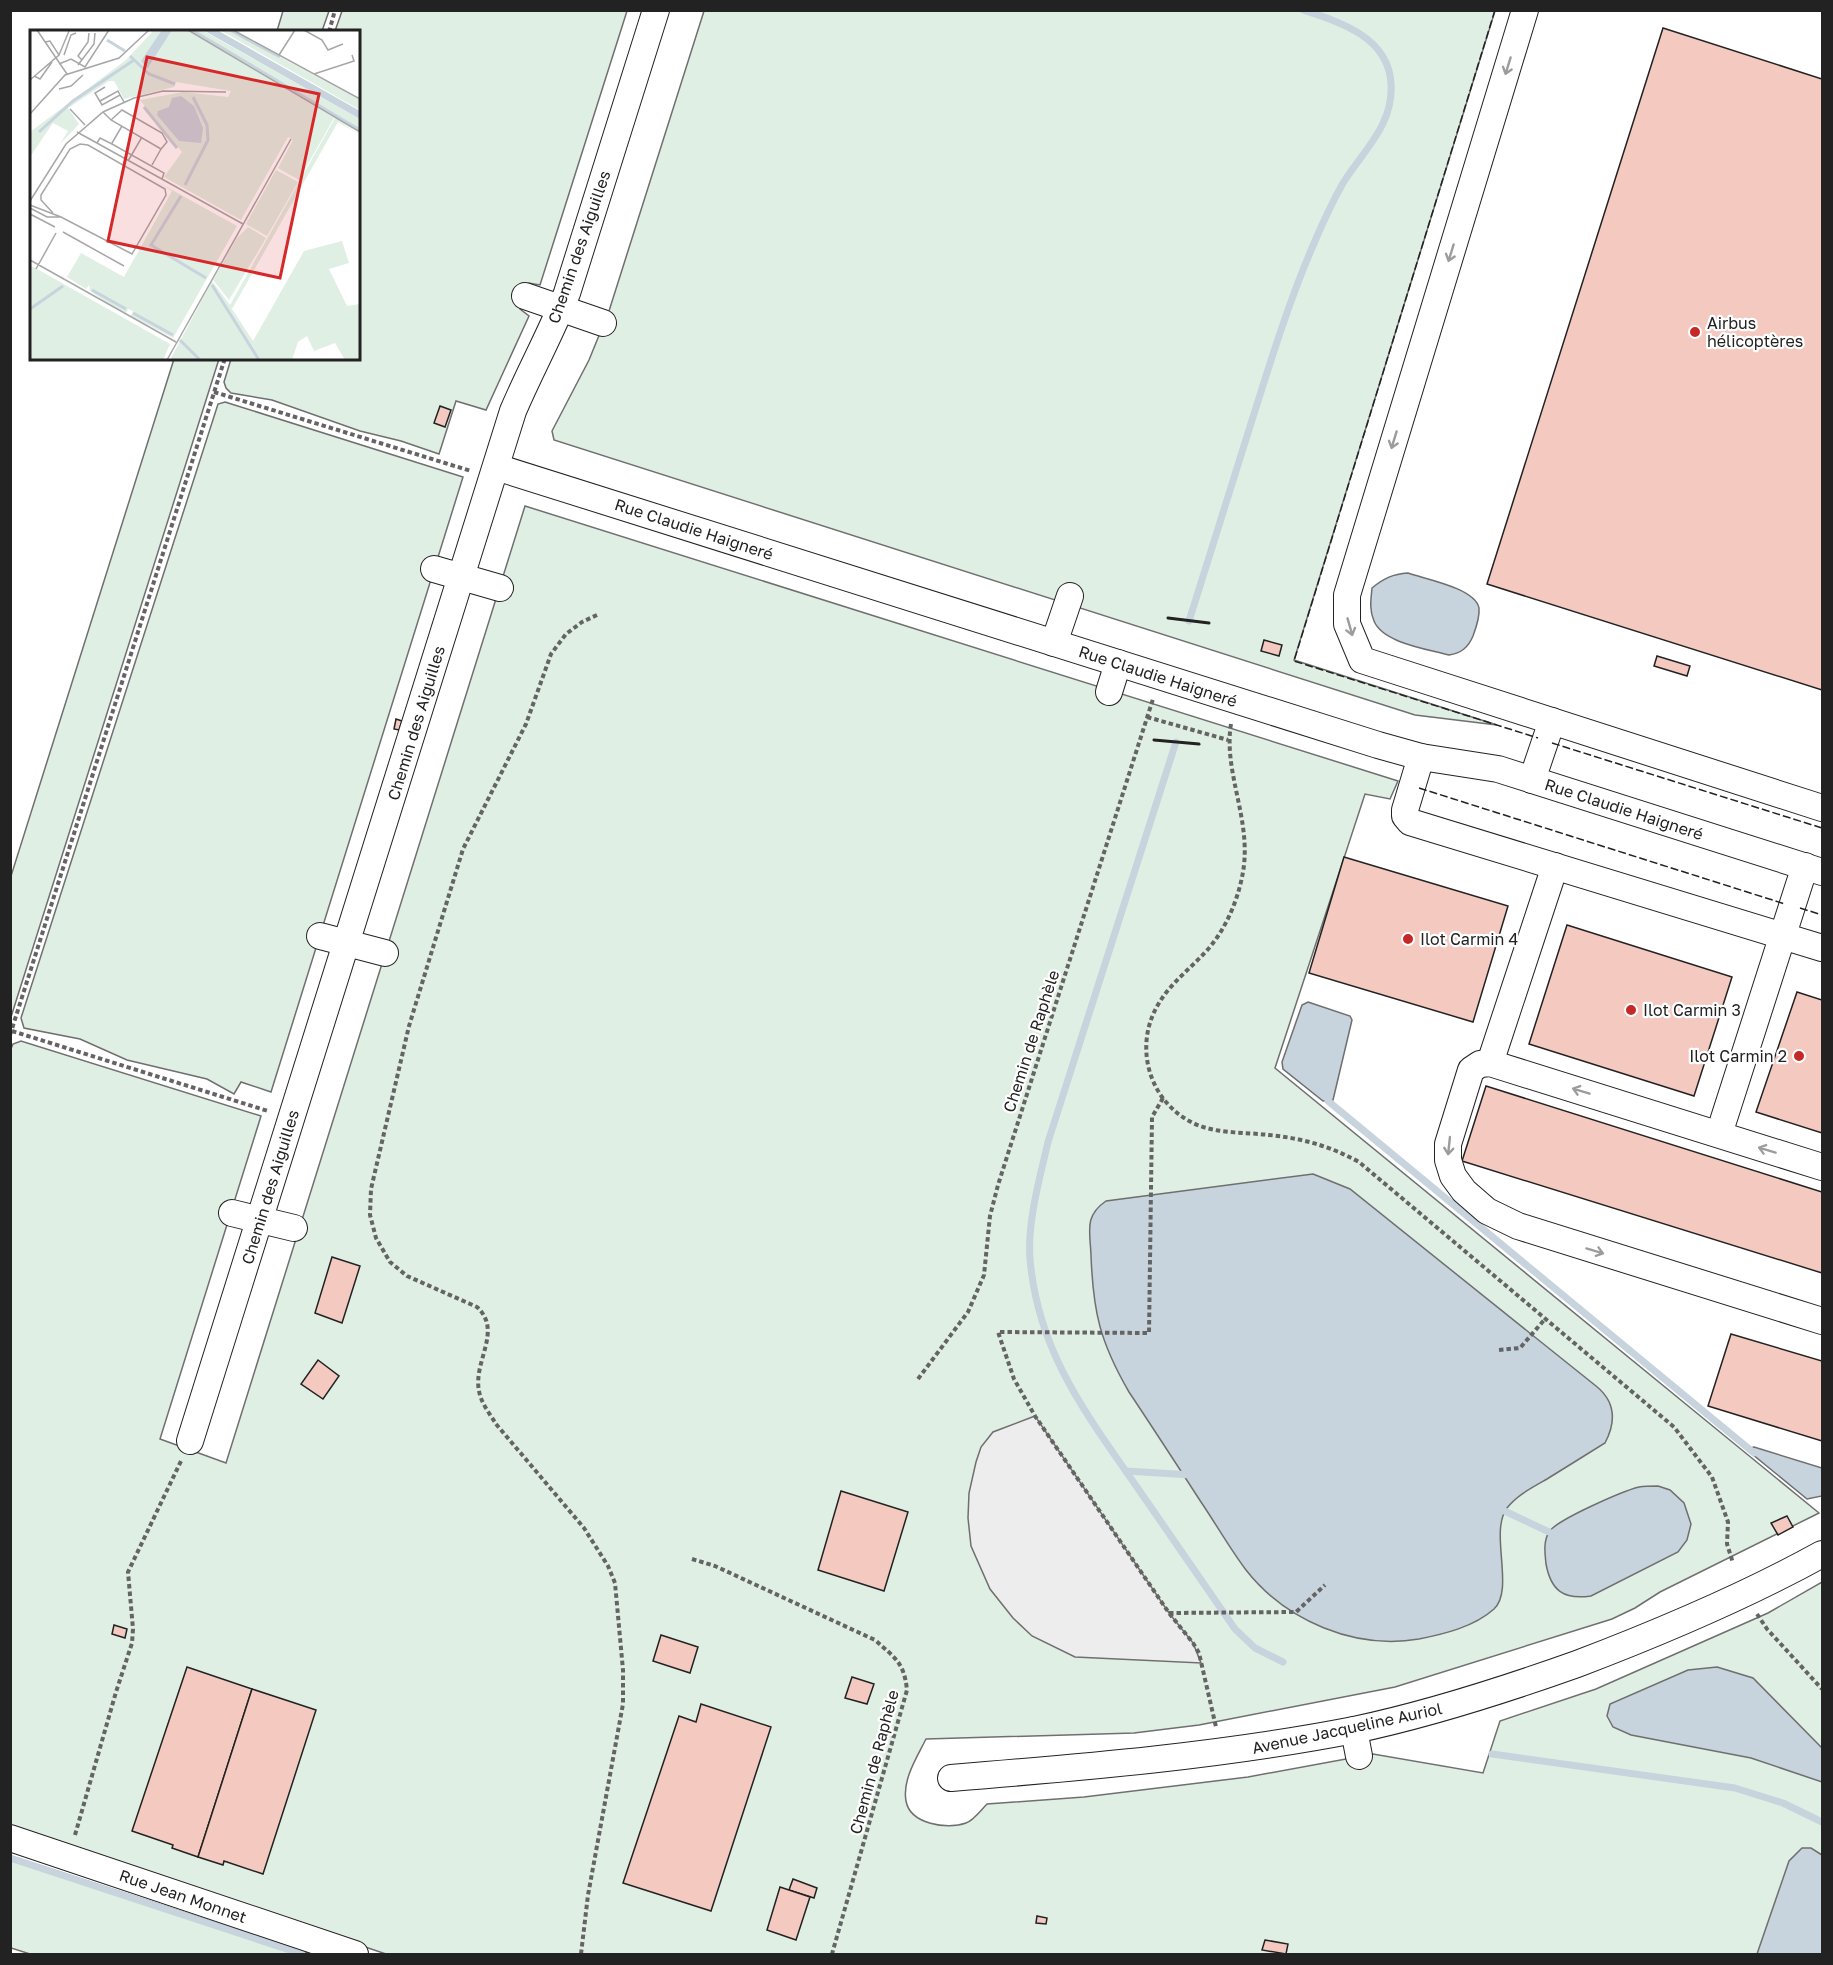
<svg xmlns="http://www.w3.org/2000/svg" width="1833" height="1965" viewBox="0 0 1833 1965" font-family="'Golos Text',sans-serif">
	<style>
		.green { fill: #e0efe3; stroke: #6f6f6f; stroke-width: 1.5 }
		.parking { fill: #ededed; stroke: #6f6f6f; stroke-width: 1.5 }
		.water { fill: #c7d3dd; stroke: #6f6f6f; stroke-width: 1.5 }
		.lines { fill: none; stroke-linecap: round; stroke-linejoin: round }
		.stream { stroke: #c7d3dd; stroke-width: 7 }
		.building { fill: #f3c9c0; stroke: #222; stroke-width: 1.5 }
		.minor-casing { stroke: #222; stroke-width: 28 }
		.path { stroke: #646464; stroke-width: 4; stroke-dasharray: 4.5 3; stroke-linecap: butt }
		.minor { stroke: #fff; stroke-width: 26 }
		.fence { stroke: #222; stroke-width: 1.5; stroke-dasharray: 8 3; stroke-linecap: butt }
		.wall { stroke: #222; stroke-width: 3 }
		.oneway { stroke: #9c9c9c }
		.poi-dot { fill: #c62828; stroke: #fff; stroke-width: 2 }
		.labels { text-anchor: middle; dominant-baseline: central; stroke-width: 4.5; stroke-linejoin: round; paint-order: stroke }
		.street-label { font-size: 16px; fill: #222; stroke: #fff }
		.poi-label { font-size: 16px; fill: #222; stroke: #fff; text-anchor: start }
		.inset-river { fill: none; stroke: #c7d3dd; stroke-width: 3 }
		.inset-road { fill: none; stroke: #a7a7a7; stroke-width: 1.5 }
		.view { fill: #d62828; fill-opacity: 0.15; stroke: #d62828; stroke-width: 3 }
		.inset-edge { fill: none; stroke: #222; stroke-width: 3 }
	</style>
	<rect width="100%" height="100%" fill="#fff"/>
	<!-- green -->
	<g class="green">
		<polygon points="283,11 283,10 329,11 322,31 277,31"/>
		<polygon points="342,11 627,11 540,285 529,283 520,309 529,316 486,410 456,401 439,454 401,441 360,431 272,400 231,393 226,388 224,382 231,359 358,358 358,32 335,31"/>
		<polygon points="704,11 1495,11 1294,660 1497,725 1415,715 554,440 552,431 589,360 609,311"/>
		<polygon points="174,359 219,359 11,1017 11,876"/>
		<polygon points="225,402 463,477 271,1092 241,1082 234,1094 207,1079 127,1060 80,1039 24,1028 21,1018 218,404"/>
		<path d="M525 506 1398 781 1390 799 1365 794 1275 1068 1819 1513 1660 1592 1635 1608 1612 1619 1395 1687 1199 1725 1134 1733 926 1739C917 1757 902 1780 906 1801 910 1824 947 1830 966 1823 973 1821 981 1810 987 1804L1084 1797 1248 1777 1373 1754 1483 1773 1500 1721 1596 1689 1768 1613 1822 1582V1954H386L11 1828 10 1051 13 1044 21 1041 261 1116 160 1439 226 1463Z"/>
		<polygon points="11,1856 311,1954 30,1954 11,1948"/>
	</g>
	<!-- parking -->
	<polygon class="parking" points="1035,1416 1169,1613 1193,1643 1201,1663 1075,1657 1032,1636 1013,1618 990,1589 971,1546 968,1518 969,1493 976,1462 981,1447 993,1432"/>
	<!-- water -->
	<g class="water">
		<path d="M1408 573C1425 579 1475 588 1479 608 1480 617 1476 628 1473 636 1468 648 1461 653 1449 655 1427 649 1383 643 1374 621 1369 610 1371 599 1372 588 1384 578 1393 574 1408 573Z"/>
		<polygon points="1308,1002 1350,1016 1352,1020 1333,1100 1323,1101 1283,1069 1282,1062 1302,1005"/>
		<path d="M1313 1174 1350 1189 1596 1386C1616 1402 1616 1422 1605 1443 1586 1455 1566 1467 1547 1479 1533 1487 1517 1495 1507 1508 1489 1532 1515 1589 1494 1609 1474 1627 1444 1634 1419 1639 1355 1650 1286 1621 1246 1570 1230 1549 1216 1524 1201 1502 1177 1465 1153 1428 1129 1392 1100 1342 1093 1312 1091 1255 1090 1231 1084 1216 1106 1201Z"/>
		<polygon points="1754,1447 1822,1468 1822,1496 1807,1499 1746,1449"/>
		<path d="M1658 1486 1670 1490 1684 1503 1691 1524 1687 1540 1678 1552 1591 1596C1564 1600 1551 1591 1546 1564 1545 1554 1543 1542 1549 1532 1556 1520 1623 1491 1639 1487 1645 1486 1652 1486 1658 1486Z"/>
		<polygon points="1717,1667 1753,1678 1822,1748 1822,1782 1751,1758 1631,1735 1613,1727 1607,1716 1610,1704 1688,1670"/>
		<polygon points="1802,1848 1811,1848 1822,1855 1822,1954 1757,1954 1789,1861"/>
	</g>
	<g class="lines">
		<!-- stream -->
		<g class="stream">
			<path d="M1189 621C1211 553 1232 485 1253 417 1272 357 1290 298 1315 241 1323 222 1333 201 1343 183 1363 151 1394 125 1391 83 1388 37 1340 22 1303 10"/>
			<path d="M1176 742 1048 1142C1040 1177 1027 1223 1030 1259 1038 1353 1087 1415 1139 1490 1171 1536 1203 1583 1235 1629L1255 1648 1283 1662"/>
			<polyline points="1328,1101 1754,1453"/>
			<polyline points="1126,1471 1192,1475"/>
			<polyline points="1496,1507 1549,1532"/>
			<polyline points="1492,1754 1735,1788 1783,1803 1822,1822"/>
			<polyline points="10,1858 302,1954"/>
		</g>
	</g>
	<!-- building -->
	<g class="building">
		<polygon points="1663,28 1822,79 1822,690 1487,584"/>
		<polygon points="440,406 451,410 445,427 434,423"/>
		<polygon points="1264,640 1282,645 1279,656 1261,651"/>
		<polygon points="1657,656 1690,666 1687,676 1654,666"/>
		<polygon points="396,719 402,721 399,730 394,729"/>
		<polygon points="1344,857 1508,906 1473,1022 1309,973"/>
		<polygon points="1567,925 1732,977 1694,1096 1529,1044"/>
		<polygon points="1797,992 1822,1000 1822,1133 1756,1112"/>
		<polygon points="1486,1086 1822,1192 1822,1273 1462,1161"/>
		<polygon points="332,1257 360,1266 342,1323 315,1313"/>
		<polygon points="1731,1334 1822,1361 1822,1441 1708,1406"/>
		<polygon points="318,1360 339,1376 323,1399 301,1384"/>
		<polygon points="841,1491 908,1512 884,1591 818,1570"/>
		<polygon points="1787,1516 1793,1527 1778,1535 1771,1523"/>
		<polygon points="114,1625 127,1629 125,1638 112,1634"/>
		<polygon points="661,1635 698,1647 690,1673 653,1661"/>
		<polygon points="187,1667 252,1689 198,1857 172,1848 173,1845 132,1831"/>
		<polygon points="852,1677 874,1684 867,1704 845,1698"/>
		<polygon points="252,1689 316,1710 263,1874 224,1861 223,1865 198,1857"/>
		<polygon points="701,1704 771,1727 711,1911 623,1883 679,1716 696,1722"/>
		<polygon points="793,1879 817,1888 814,1898 789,1890"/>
		<polygon points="780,1887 810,1897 796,1940 767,1930"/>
		<polygon points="1037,1916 1047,1918 1046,1924 1036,1923"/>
		<polygon points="1265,1940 1288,1944 1286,1954 1262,1950"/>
	</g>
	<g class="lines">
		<defs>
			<g id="minor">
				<polyline points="1525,10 1347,595 1347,624 1362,660 1822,808"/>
				<polyline points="525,296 603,323"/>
				<polyline points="496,467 1378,745 1421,757 1498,769 1822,872"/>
				<polyline points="434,569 500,588"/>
				<polyline points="1054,643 1070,596"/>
				<polyline points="1109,692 1118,663"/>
				<polyline points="1421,757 1405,810 1405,816 1410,822 1822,948"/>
				<polyline points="1532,780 1552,721"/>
				<polyline points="320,936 385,953"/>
				<polyline points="1490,1063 1555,866"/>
				<polyline points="1719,1134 1805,866"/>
				<polyline points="1822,1167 1490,1063 1480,1064 1471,1070 1448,1144 1448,1160 1453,1176 1464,1191 1487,1211 1518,1226 1822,1321"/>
				<polyline points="232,1213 294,1228"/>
				<path d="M190 1441 513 411C530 371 551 333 567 293L656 10"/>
				<polyline points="1354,1730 1359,1756"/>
				<path d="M951 1778C1086 1767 1220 1756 1354 1730 1430 1714 1504 1690 1577 1664 1661 1632 1744 1597 1822 1554"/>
				<polyline points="10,1838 355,1954"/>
			</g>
		</defs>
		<!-- minor casing -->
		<use href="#minor" class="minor-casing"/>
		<!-- path -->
		<g class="path">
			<polyline points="329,32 335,10"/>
			<polyline points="214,392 471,471"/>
			<polyline points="1147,717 1228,740"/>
			<path d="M1231 724C1223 772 1252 820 1243 872 1239 895 1230 919 1216 939 1200 962 1174 978 1159 1003 1133 1045 1148 1101 1193 1123 1215 1134 1245 1132 1269 1135 1301 1138 1330 1146 1359 1162L1674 1427 1712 1477 1728 1522 1727 1544 1733 1563"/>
			<polyline points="12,1031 268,1111"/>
			<polyline points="10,1035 225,358"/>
			<polyline points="1163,1098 1152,1117 1149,1333 998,1332 1014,1379 1035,1416 1169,1613 1193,1643 1199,1653 1216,1727"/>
			<polyline points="1499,1350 1520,1348 1545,1319"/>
			<polyline points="918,1379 968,1312 984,1275 990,1216 998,1185 1153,699"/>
			<path d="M692 1559 715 1566 875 1640C895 1658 904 1662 907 1690L832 1954"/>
			<polyline points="1169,1613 1296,1612 1325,1585"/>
			<polyline points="1757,1614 1767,1629 1822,1689"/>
			<polyline points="75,1835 116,1692 132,1643 133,1629 128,1572 181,1461"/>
			<path d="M581 1954 588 1895 623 1704V1670L615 1583 608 1566 584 1528 496 1424C490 1414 481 1403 479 1391 473 1361 503 1331 477 1307L407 1276 390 1262 376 1238 370 1215 371 1189 409 1026 463 849 526 724 551 654 566 634 582 622 597 615"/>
		</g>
		<!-- minor -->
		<use href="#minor" class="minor"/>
		<!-- fence -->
		<g class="fence">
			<polyline points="1495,10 1294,661 1538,738"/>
			<polyline points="1552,743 1822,828"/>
			<polyline points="1419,788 1785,904"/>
			<polyline points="1800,908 1822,915"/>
		</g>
		<!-- wall -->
		<g class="wall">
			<polyline points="1168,618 1209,623"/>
			<polyline points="1154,740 1199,744"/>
		</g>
	</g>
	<!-- one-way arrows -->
	<defs><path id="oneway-shaft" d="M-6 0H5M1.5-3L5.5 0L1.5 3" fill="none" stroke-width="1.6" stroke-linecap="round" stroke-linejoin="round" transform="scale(1.5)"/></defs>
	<g class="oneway">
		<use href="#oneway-shaft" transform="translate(1508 66) rotate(107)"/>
		<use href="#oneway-shaft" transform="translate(1451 253) rotate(107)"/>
		<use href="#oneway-shaft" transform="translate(1394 440) rotate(107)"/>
		<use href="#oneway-shaft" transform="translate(1350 627) rotate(74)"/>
		<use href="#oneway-shaft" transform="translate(1581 1091) rotate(-163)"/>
		<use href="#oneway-shaft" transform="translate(1449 1146) rotate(96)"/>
		<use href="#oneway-shaft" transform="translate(1767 1150) rotate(-163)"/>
		<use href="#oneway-shaft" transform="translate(1595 1251) rotate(17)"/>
	</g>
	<!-- markers -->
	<g class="poi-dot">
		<circle cx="1695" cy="332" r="6"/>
		<circle cx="1408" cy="939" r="6"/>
		<circle cx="1631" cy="1010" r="6"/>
		<circle cx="1799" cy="1056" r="6"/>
	</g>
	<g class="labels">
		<!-- street labels -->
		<g class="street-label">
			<text transform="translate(579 247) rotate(-71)">Chemin des Aiguilles</text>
			<text transform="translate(694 529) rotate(18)">Rue Claudie Haigneré</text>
			<text transform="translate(1158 676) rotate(18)">Rue Claudie Haigneré</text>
			<text transform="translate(416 723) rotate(-73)">Chemin des Aiguilles</text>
			<text transform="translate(1624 809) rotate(18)">Rue Claudie Haigneré</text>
			<text transform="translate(1031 1041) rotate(-72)">Chemin de Raphèle</text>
			<text transform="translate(270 1187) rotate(-73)">Chemin des Aiguilles</text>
			<text transform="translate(1347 1728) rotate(-12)">Avenue Jacqueline Auriol</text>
			<text transform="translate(874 1762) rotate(-75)">Chemin de Raphèle</text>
			<text transform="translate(183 1896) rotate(19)">Rue Jean Monnet</text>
		</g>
		<!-- poi labels -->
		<g class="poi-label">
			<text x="1707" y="323">Airbus<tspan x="1707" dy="18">hélicoptères</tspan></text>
			<text x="1420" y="939">Ilot Carmin 4</text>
			<text x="1643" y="1010">Ilot Carmin 3</text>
			<text x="1787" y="1056" text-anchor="end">Ilot Carmin 2</text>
		</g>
	</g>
	<!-- overview -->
	<g transform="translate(30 30)">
		<rect width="330" height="330" fill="#fff"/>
		<path d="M124 0H157L304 88 269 150 248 138 263 110 258 107 211 190 134 147 152 122 110 70 153 62 198 67 201 61 146 52 144 57 94 69 84 51H79L38 78 49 94 30 114 38 101 23 93 0 127V102L96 30ZM159 0H172L330 89V100ZM190 0H200L330 70V80ZM305 88 330 105 308 92 202 279 223 311 274 221 312 211 319 233 299 239 317 276 330 274V330H315L305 313 284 321 277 306 268 312 262 330H140L182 251 200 275ZM246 140 268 152 237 206 216 194ZM124 150 207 196 143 308 101 286 103 281 98 279 96 283 76 272 60 261 59 255 56 259 37 247 51 223 94 247 142 161ZM218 197 236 208 199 270 183 250 207 208ZM0 235 140 314 133 330H0Z" fill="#e0efe3"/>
		<path d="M132 0H142L117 39 111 31ZM173 0H187L330 81V89ZM151 66 164 76 173 98 171 113 149 111 127 85 128 81 139 77 142 68Z" fill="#c7d3dd"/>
		<path class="inset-river" d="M162 0 330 100M200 0 250 27M77 10 95 21M100 26 119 44 145 54M114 77 147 118M9 102 43 71 104 30M155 155 178 110 177 95 163 67M151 166 121 215 176 248M182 255 229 330M62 260 96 279M0 279 33 256M103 283 143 305M150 310 170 330"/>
		<path class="inset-road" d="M7 0 37 44M46 0H72M158 0 330 102M203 0 330 69M274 0 292 10 298 20 313 14M29 25 39 1M34 25 41 5 46 3M249 25 265 0M52 30 48 26 58 12 59 3M29 34 41 29 55 37 79 0M48 35 64 14 65 3M284 44 324 31 322 25M4 46 10 49 22 32M0 50 29 25 20 11 15 12M75 57 65 63 72 75 90 65 94 72M29 59 41 56 53 45M70 71 88 61 90 65M40 79 55 95M73 82 81 90 131 119 137 112 132 103 92 80 81 90M0 84 35 45 89 28 119 0M47 102 213 194M67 113 70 108 82 114 134 143 132 149M82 113 92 96M98 131 112 107M122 135 131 119M0 171 36 114 73 82 104 68 133 61 196 62M0 175 31 187H17L0 178M23 183 11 170V165L40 119 50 114 58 115 135 159 136 165 102 224 31 187M0 184 25 197M33 202 94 236M0 230 146 312M6 239 26 203M137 330 261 109"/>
		<path class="view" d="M117 27 289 64 250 248 78 211Z"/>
		<rect width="330" height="330" class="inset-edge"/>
	</g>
	<!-- border -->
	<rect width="1833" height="1965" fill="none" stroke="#222222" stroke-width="24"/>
</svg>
